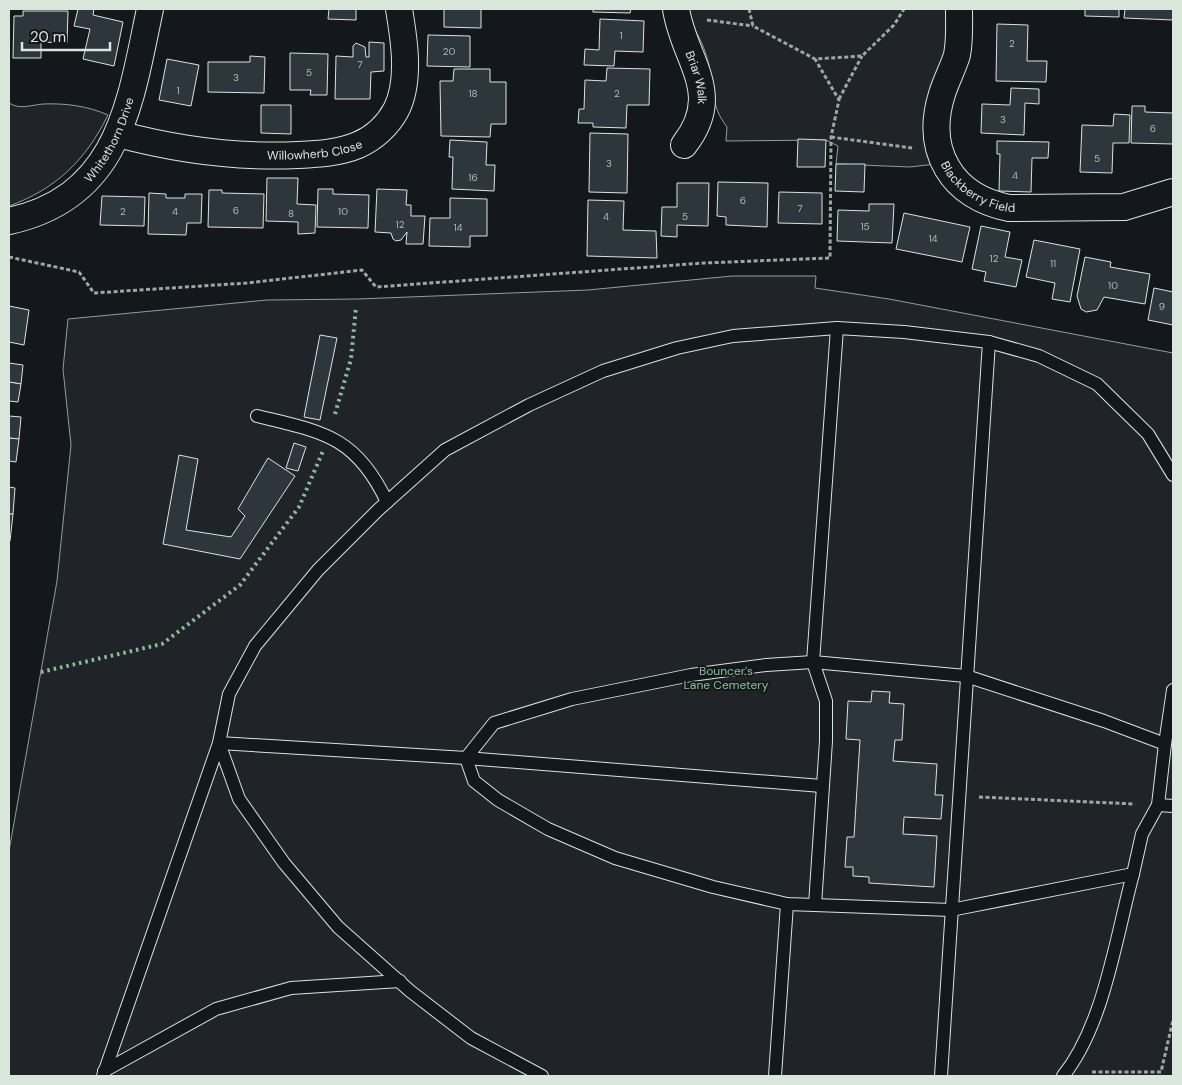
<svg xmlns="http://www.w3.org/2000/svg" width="1182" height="1085" viewBox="0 0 1182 1085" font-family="'DM Sans',sans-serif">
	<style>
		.green { fill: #202428; stroke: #939e99 }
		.building { fill: #2c363c; stroke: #d8e6dc }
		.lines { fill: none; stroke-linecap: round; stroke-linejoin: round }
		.lane-casing { stroke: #d8e6dc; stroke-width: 14 }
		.street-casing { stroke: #d8e6dc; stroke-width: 28 }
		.path { stroke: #9da8a2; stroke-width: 3; stroke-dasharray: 4 2.5; stroke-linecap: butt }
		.lane { stroke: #14181c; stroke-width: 12 }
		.street { stroke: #14181c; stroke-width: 26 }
		.hedge { stroke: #8ac095; stroke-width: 4; stroke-dasharray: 2.5 4; stroke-linecap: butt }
		.labels { text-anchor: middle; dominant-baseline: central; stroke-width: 4; stroke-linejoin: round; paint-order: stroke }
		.number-label { font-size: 10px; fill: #adbab4 }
		.street-label { font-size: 12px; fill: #d8e6dc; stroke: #14181c }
		.park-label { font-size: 12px; fill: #8ac095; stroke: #14181c }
	</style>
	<rect width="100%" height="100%" fill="#14181c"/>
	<!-- green -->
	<g class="green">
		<path d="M677 9H959L944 163 910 167 836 164 838 146 826 140 726 141 727 127C710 105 715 90 709 65 703 42 695 25 677 9Z"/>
		<path d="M9 103C20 110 31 105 43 104 65 103 88 106 108 115 86 160 56 189 9 206Z"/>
		<polygon points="732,276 816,276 815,288 889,299 1173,353 1173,1076 9,1076 9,851 57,581 71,445 63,369 68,319 267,300 358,299 588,290"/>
	</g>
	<!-- building -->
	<g class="building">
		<polygon points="78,9 94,9 93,15 123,22 114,66 83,59 90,29 74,26"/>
		<polygon points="329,9 356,9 356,20 328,19"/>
		<polygon points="444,9 481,9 481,28 444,27"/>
		<polygon points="593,9 631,9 630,13 593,12"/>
		<polygon points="1085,9 1119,9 1119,17 1085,16"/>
		<polygon points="1125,9 1173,9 1173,20 1124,18"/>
		<polygon points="23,11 68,11 67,43 41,42 41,58 13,58 14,16 23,16"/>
		<polygon points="600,19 644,21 643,52 615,51 614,66 584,65 585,49 599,50"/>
		<polygon points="997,24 1028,25 1027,61 1047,61 1046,82 996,81"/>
		<polygon points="428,35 470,36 470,67 427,66"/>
		<polygon points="369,42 384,43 384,71 371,72 370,99 335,99 336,56 353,57 353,46 356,43 365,47 366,57 369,57"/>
		<polygon points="290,53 328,54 327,95 310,95 311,90 290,90"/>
		<polygon points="250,56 265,57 264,93 208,92 208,62 250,62"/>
		<polygon points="167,59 199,65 191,106 159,100"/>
		<polygon points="607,68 650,69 649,105 627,105 626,128 593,127 593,123 578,123 579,109 584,109 585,80 606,81"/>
		<polygon points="454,69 490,69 490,82 506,82 506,124 491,124 490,137 441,136 440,81 453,81"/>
		<polygon points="1011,88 1039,89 1039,104 1025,103 1024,135 981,133 982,104 1010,105"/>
		<polygon points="261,105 291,105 291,134 261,133"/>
		<polygon points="1132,106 1145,106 1145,112 1173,113 1173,144 1131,143"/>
		<polygon points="1114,114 1130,115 1129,143 1113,143 1112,173 1080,172 1082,125 1113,126"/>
		<polygon points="590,133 628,134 627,193 589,192"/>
		<polygon points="798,139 826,140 825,167 797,167"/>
		<polygon points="450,140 487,142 486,165 495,165 494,191 452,189 453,157 449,157"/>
		<polygon points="997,141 1049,142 1048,158 1032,158 1031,192 999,191 1000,154 997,154"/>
		<polygon points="836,164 865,164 864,192 835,191"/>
		<polygon points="267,178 298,178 297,204 316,205 315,233 298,234 298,222 266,221"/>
		<polygon points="718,182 768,183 767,227 726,225 726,217 717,216"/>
		<polygon points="677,183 709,183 708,226 677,225 677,237 661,236 662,207 677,207"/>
		<polygon points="318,189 333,189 333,194 369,195 368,228 317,227"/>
		<polygon points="377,189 407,190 406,205 411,205 411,216 425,216 423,244 406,244 407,232 401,240 396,241 393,239 391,233 375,232"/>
		<polygon points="209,190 222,190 222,193 264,194 263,228 208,227"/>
		<polygon points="779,192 822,193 822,224 778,223"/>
		<polygon points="149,193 166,194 166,198 185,198 185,194 202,194 201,223 187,223 186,235 148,234"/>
		<polygon points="102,196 145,197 144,226 100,225"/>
		<polygon points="450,198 487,199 487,236 470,236 470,247 429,246 430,218 450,218"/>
		<polygon points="588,200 624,201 623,230 656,231 657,258 587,256"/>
		<polygon points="869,204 894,204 892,243 837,241 838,210 869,211"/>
		<polygon points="904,213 970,227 962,262 896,249"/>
		<polygon points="981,226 1010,232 1005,257 1022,260 1016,287 984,281 986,272 972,269"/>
		<polygon points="1034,240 1080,249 1070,302 1052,299 1055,283 1026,277"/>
		<polygon points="1085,257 1111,262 1110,267 1150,274 1145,304 1104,297 1097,310 1086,312 1081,309 1077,296"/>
		<polygon points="1154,288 1173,292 1173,325 1148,320"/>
		<polygon points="9,306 29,310 24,345 9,342"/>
		<polygon points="320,335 337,338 320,420 304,417"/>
		<polygon points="9,363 23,365 21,384 9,382"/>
		<polygon points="9,382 21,384 18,402 9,401"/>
		<polygon points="9,416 21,417 19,439 9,438"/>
		<polygon points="9,438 19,439 16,462 9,461"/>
		<polygon points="294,443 306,447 298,471 286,468"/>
		<polygon points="179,455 198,459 186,530 231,537 245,516 238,509 268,458 295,476 240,559 163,544"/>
		<polygon points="9,487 15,488 13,514 9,514"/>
		<polygon points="9,514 13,514 10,541 9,540"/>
		<polygon points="872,691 890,692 889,703 904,704 902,740 895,740 893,761 937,764 935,795 943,795 941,819 904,817 903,834 937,836 934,887 869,883 869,877 853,876 853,867 845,867 847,837 854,837 860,740 846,739 848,701 871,702"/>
	</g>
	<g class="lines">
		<defs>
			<g id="lane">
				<path d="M257 416C323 432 356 436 387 502"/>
				<polygon points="813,662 966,676 1104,721 1165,744 1158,805 1142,834 1133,874 951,910 787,904 713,887 615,858 548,829 498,800 474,781 466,758 494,723 572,699 691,675 766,665"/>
				<polyline points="1165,744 1173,690"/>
				<polyline points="1158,805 1173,806"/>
				<polyline points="815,905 826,741 826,701 813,662 837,328"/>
				<polyline points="104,1071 216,1009 291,988 400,981"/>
				<polyline points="103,1076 219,743 466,758 822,786"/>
				<polyline points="542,1076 471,1038 410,991 338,927 284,863 239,799 219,743 229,694 255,646 318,570 378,510 445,450 529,405 603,371 677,348 733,336 837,328 904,332 989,342 1039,356 1097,384 1148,434 1173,475"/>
				<polyline points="775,1076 787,904"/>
				<polyline points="941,1076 989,342"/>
				<path d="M1063 1076C1104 1025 1116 937 1133 874"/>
			</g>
			<g id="street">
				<path id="s1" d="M676 9C684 61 725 93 684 145"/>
				<path id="s2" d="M959 9C959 24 960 40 957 55 953 68 946 81 942 94 924 151 952 197 1009 208L1124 207 1173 192"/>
				<path id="s3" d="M118 134C178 150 236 158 298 155 318 154 339 153 358 145 374 138 388 125 396 110 411 81 404 39 399 9"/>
				<path id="s4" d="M9 221C120 197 130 103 150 9"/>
			</g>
		</defs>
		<!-- lane casing -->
		<use href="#lane" class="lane-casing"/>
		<!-- street casing -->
		<use href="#street" class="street-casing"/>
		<!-- path -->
		<g class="path">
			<polyline points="749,9 753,26 815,59 862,56 894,25 904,9"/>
			<polyline points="707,20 753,26"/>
			<polyline points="839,99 862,56"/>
			<polyline points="831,137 912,148"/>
			<polyline points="9,257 79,272 94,293 247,283 362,270 376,287 704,263 830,258 831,137 839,100 815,59"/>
			<polyline points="979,797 1135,804"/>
			<polyline points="1092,1072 1161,1072 1173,1020"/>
		</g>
		<!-- lane -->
		<use href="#lane" class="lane"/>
		<!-- street -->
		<use href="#street" class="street"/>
		<!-- hedge -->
		<g class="hedge">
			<polyline points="335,414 351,359 356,307"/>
			<polyline points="41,672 162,644 240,585 299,507 323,451"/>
		</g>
	</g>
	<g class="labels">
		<!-- number labels -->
		<g class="number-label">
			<text x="621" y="35">1</text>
			<text x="1012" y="43">2</text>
			<text x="449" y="51">20</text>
			<text x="360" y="64">7</text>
			<text x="309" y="72">5</text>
			<text x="236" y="77">3</text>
			<text x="178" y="90">1</text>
			<text x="473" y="93">18</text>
			<text x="617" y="93">2</text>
			<text x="1003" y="119">3</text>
			<text x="1153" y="128">6</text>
			<text x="1097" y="158">5</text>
			<text x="609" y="163">3</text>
			<text x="1015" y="175">4</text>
			<text x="473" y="177">16</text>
			<text x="743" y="200">6</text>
			<text x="800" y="208">7</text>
			<text x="236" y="210">6</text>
			<text x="123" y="211">2</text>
			<text x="175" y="211">4</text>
			<text x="343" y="211">10</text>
			<text x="291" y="213">8</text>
			<text x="606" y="216">4</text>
			<text x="685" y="216">5</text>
			<text x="400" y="224">12</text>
			<text x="865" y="226">15</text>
			<text x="458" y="227">14</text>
			<text x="933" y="238">14</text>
			<text x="994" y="258">12</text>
			<text x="1053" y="263">11</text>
			<text x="1113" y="285">10</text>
			<text x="1162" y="306">9</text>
		</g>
		<!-- street labels -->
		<g class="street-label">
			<text stroke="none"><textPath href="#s1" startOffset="72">Briar Walk</textPath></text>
			<text stroke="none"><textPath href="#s4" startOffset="136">Whitethorn Drive</textPath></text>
			<text stroke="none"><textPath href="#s3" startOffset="199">Willowherb Close</textPath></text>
			<text stroke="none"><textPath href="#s2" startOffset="202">Blackberry Field</textPath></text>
		</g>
		<!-- park labels -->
		<g class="park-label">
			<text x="726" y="671">Bouncer's<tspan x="726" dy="14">Lane Cemetery</tspan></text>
		</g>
	</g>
	<!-- border -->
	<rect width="1182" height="1085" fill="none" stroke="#d8e6dc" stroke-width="20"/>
	<!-- scale -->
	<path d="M22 42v8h88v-8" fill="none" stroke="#d8e6dc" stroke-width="2.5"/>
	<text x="30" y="42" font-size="15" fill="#d8e6dc" stroke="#14181c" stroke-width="4" paint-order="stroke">20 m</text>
</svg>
